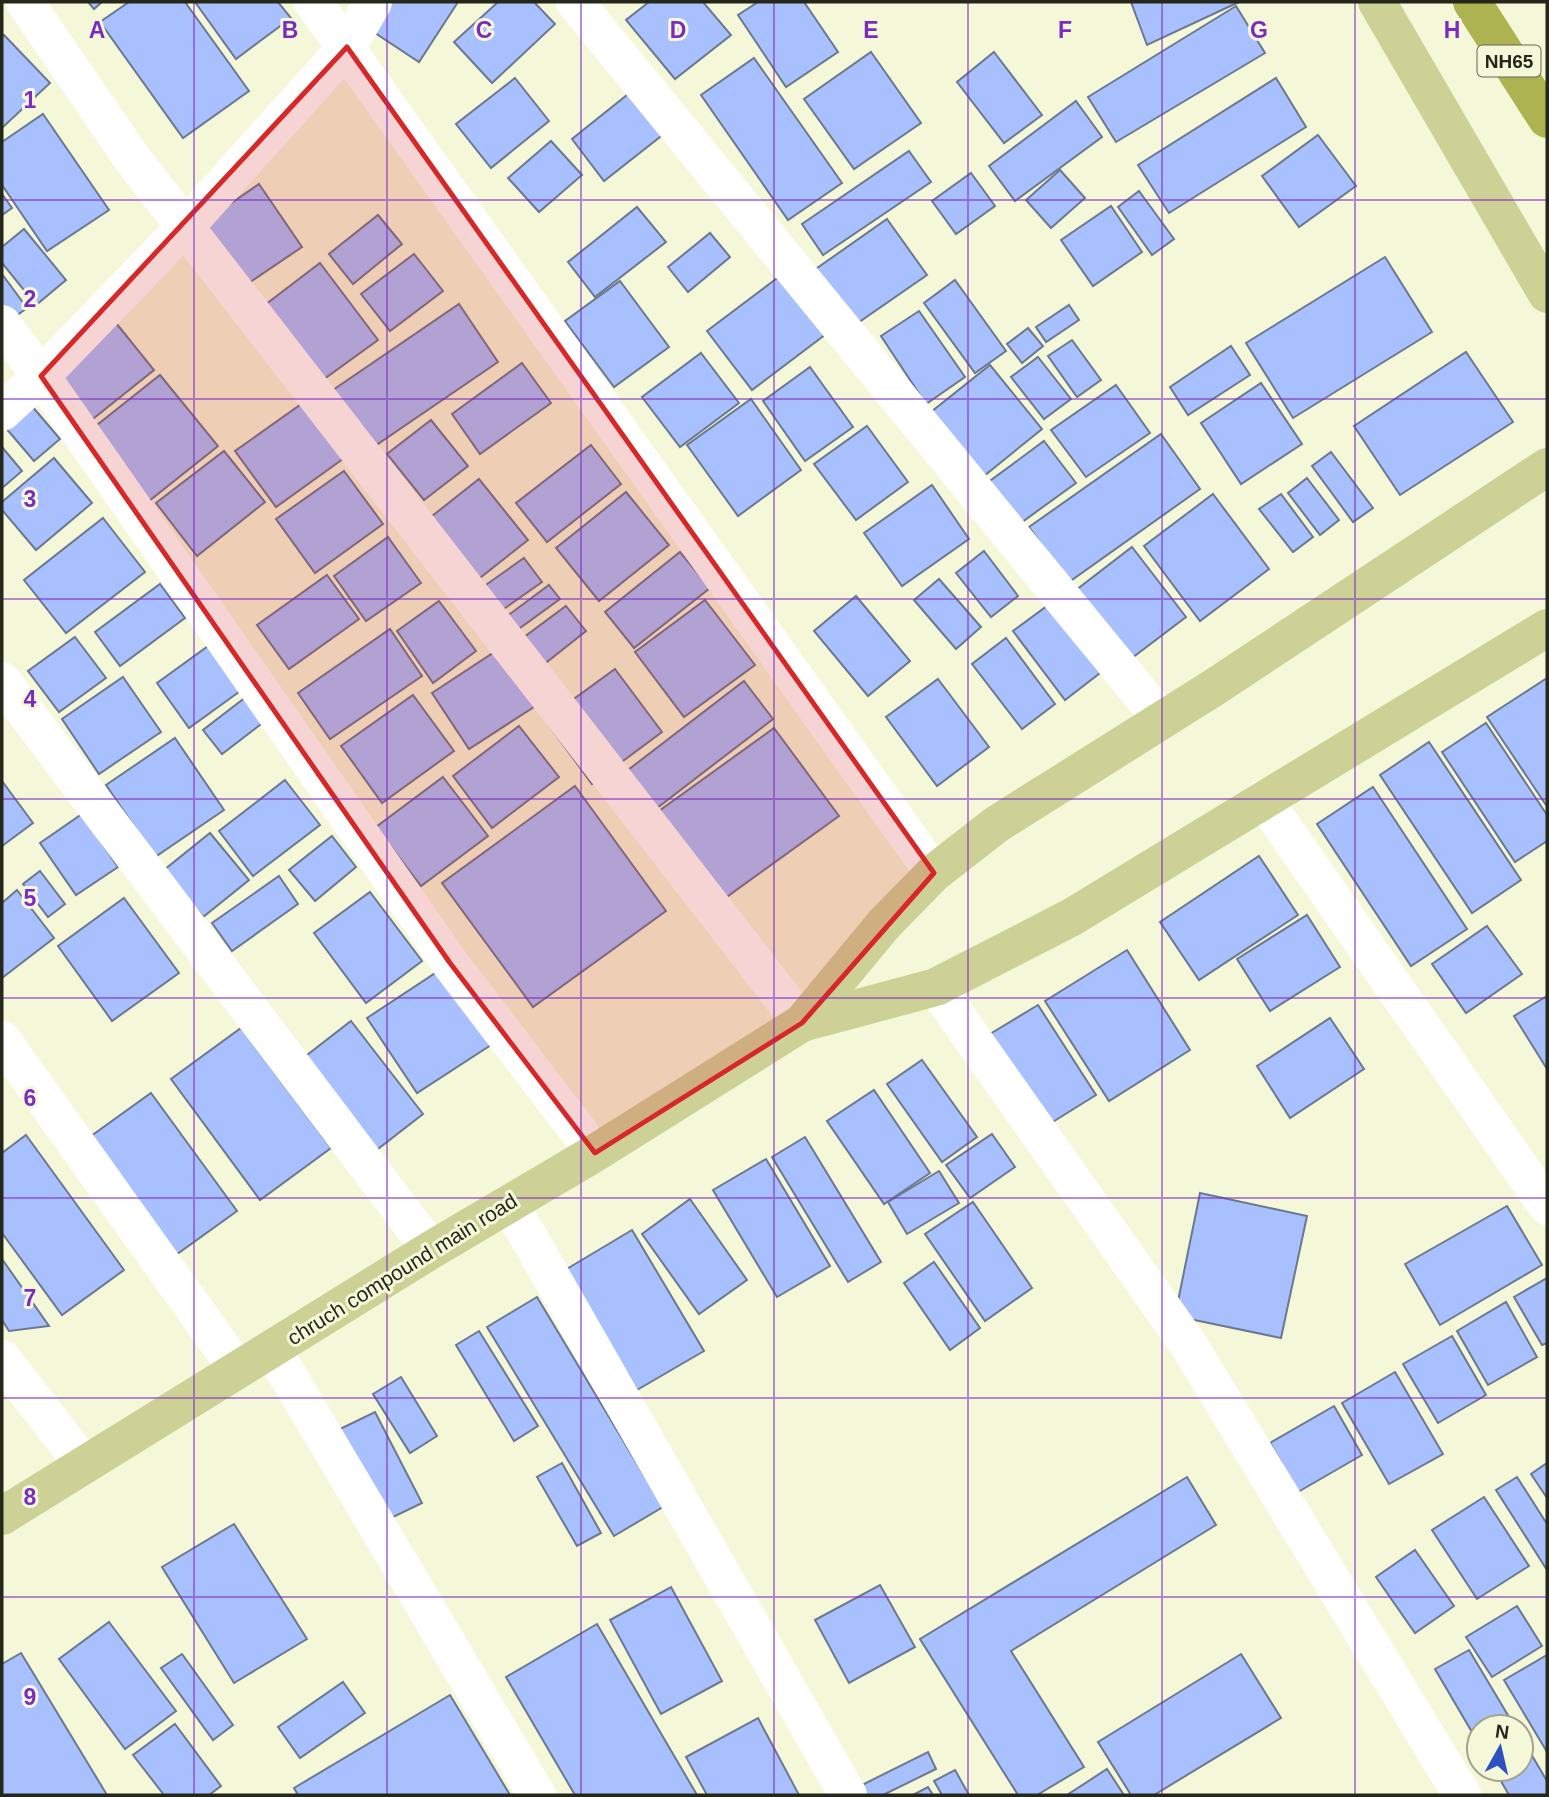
<svg xmlns="http://www.w3.org/2000/svg" width="1549" height="1797" viewBox="0 0 1549 1797" font-family="Arial,sans-serif">
	<style>
		.building { fill: #a8c1fe; stroke: #6c7790; stroke-width: 2 }
		.lines { fill: none; stroke-linecap: round; stroke-linejoin: round }
		.minor { stroke: #fff; stroke-width: 38 }
		.major { stroke: #cdd196; stroke-width: 38 }
		.highway { stroke: #acb350; stroke-width: 38 }
		.marked { fill: #d62828; fill-opacity: 0.2; stroke: #d62828; stroke-width: 5; stroke-linejoin: round }
		.grid { fill: none; stroke: #7b2cbf; stroke-width: 2; stroke-opacity: 0.55 }
		.labels { text-anchor: middle; dominant-baseline: central; stroke-width: 6; stroke-linejoin: round; paint-order: stroke }
		.shield { fill: #f4f8d8; stroke: #646654; stroke-width: 2 }
		.shield-label { font-size: 19px; font-weight: bold; fill: #26271b }
		.street-label { font-size: 21px; fill: #26271b; stroke: #f4f8d8 }
		.grid-label { font-size: 23px; text-anchor: middle; font-weight: bold; fill: #7b2cbf; stroke: #f4f8d8; stroke-width: 6; stroke-linejoin: round; paint-order: stroke }
	</style>
	<rect width="100%" height="100%" fill="#f4f8d8"/>
	<!-- building -->
	<g class="building">
		<polygon points="88,2 102,2 94,9"/>
		<polygon points="129,2 185,2 249,91 183,138 100,22"/>
		<polygon points="195,2 278,2 291,18 236,59"/>
		<polygon points="383,2 458,2 419,62 366,27"/>
		<polygon points="498,2 534,2 555,24 492,83 454,42"/>
		<polygon points="649,2 703,2 731,35 675,79 626,20"/>
		<polygon points="758,2 804,2 838,52 786,87 738,15"/>
		<polygon points="1131,2 1239,2 1147,45"/>
		<polygon points="1236,6 1265,53 1116,142 1088,97"/>
		<polygon points="4,35 50,83 2,128 2,37"/>
		<polygon points="871,52 921,123 854,169 804,99"/>
		<polygon points="994,52 1042,115 1004,143 957,82"/>
		<polygon points="754,58 842,183 788,220 701,95"/>
		<polygon points="515,78 549,121 491,168 456,124"/>
		<polygon points="1276,78 1306,127 1169,213 1138,165"/>
		<polygon points="632,91 665,133 604,181 572,139"/>
		<polygon points="1076,101 1102,137 1015,201 989,166"/>
		<polygon points="43,114 109,210 47,251 2,185 2,142"/>
		<polygon points="1318,135 1356,186 1299,227 1262,176"/>
		<polygon points="551,141 582,175 539,212 508,178"/>
		<polygon points="909,151 931,182 823,255 802,224"/>
		<polygon points="1060,170 1085,198 1051,228 1026,200"/>
		<polygon points="971,173 995,206 956,234 932,201"/>
		<polygon points="259,184 302,247 240,289 197,227"/>
		<polygon points="1139,191 1174,239 1152,255 1118,207"/>
		<polygon points="2,194 12,208 2,215"/>
		<polygon points="1111,206 1142,252 1093,286 1061,240"/>
		<polygon points="637,207 666,242 595,297 568,262"/>
		<polygon points="378,215 402,244 353,284 329,254"/>
		<polygon points="887,219 927,275 849,329 810,273"/>
		<polygon points="24,229 66,280 36,305 2,263 2,247"/>
		<polygon points="710,233 730,257 688,292 668,267"/>
		<polygon points="414,254 443,291 390,331 361,294"/>
		<polygon points="1385,257 1432,332 1293,418 1246,343"/>
		<polygon points="320,263 378,340 313,387 257,311"/>
		<polygon points="784,273 830,331 752,390 707,331"/>
		<polygon points="2,274 27,308 9,321 2,312"/>
		<polygon points="955,280 1006,351 975,373 924,303"/>
		<polygon points="620,281 669,347 614,387 565,321"/>
		<polygon points="459,304 498,362 369,450 330,392"/>
		<polygon points="1069,305 1079,320 1046,342 1036,327"/>
		<polygon points="919,311 965,377 926,404 881,336"/>
		<polygon points="116,323 154,370 89,422 51,374"/>
		<polygon points="1028,328 1043,346 1022,363 1007,344"/>
		<polygon points="1072,340 1101,380 1077,397 1048,356"/>
		<polygon points="1231,346 1250,375 1188,415 1170,387"/>
		<polygon points="1466,352 1513,422 1400,495 1354,426"/>
		<polygon points="701,353 739,403 680,447 642,397"/>
		<polygon points="1038,357 1071,399 1044,419 1011,377"/>
		<polygon points="522,363 551,403 480,454 452,414"/>
		<polygon points="990,365 1042,429 979,480 926,416"/>
		<polygon points="810,367 853,427 805,461 763,401"/>
		<polygon points="160,375 218,446 149,501 92,429"/>
		<polygon points="1261,383 1302,444 1241,484 1201,423"/>
		<polygon points="1116,385 1150,433 1086,477 1051,430"/>
		<polygon points="751,399 801,470 738,516 687,445"/>
		<polygon points="307,400 347,456 276,507 235,451"/>
		<polygon points="31,405 60,439 34,461 5,427"/>
		<polygon points="431,420 468,466 424,500 387,454"/>
		<polygon points="867,426 908,482 856,520 814,464"/>
		<polygon points="1161,434 1200,489 1069,582 1029,527"/>
		<polygon points="1044,441 1076,483 1018,525 987,483"/>
		<polygon points="591,445 621,484 547,542 516,503"/>
		<polygon points="2,447 22,471 2,488"/>
		<polygon points="224,451 265,502 197,556 156,503"/>
		<polygon points="1331,452 1373,508 1353,522 1312,466"/>
		<polygon points="54,458 92,503 36,550 2,510 2,502"/>
		<polygon points="344,471 383,524 315,573 276,519"/>
		<polygon points="1307,478 1339,520 1320,535 1288,493"/>
		<polygon points="479,479 528,540 476,581 427,520"/>
		<polygon points="932,485 969,539 902,586 864,533"/>
		<polygon points="626,492 669,545 599,601 556,548"/>
		<polygon points="1213,494 1269,569 1200,621 1144,546"/>
		<polygon points="1281,494 1313,537 1293,552 1259,509"/>
		<polygon points="103,518 145,572 66,633 24,580"/>
		<polygon points="388,537 421,583 366,621 334,576"/>
		<polygon points="1132,547 1186,617 1120,667 1067,597"/>
		<polygon points="984,551 1018,596 991,617 956,573"/>
		<polygon points="680,552 710,588 634,648 605,612"/>
		<polygon points="524,558 542,582 484,623 466,599"/>
		<polygon points="327,575 359,619 289,669 257,625"/>
		<polygon points="939,579 981,627 956,649 914,600"/>
		<polygon points="160,584 185,618 120,666 95,632"/>
		<polygon points="549,585 560,599 505,639 495,625"/>
		<polygon points="856,596 910,661 868,696 814,631"/>
		<polygon points="705,600 755,665 684,717 635,652"/>
		<polygon points="439,601 476,651 433,683 397,631"/>
		<polygon points="566,606 586,631 533,673 512,646"/>
		<polygon points="1047,606 1100,673 1065,700 1013,631"/>
		<polygon points="390,629 422,676 330,739 298,693"/>
		<polygon points="75,637 106,678 59,712 28,671"/>
		<polygon points="1006,638 1055,704 1022,729 972,664"/>
		<polygon points="211,644 243,689 189,728 157,683"/>
		<polygon points="496,651 534,707 469,749 432,693"/>
		<polygon points="615,669 662,732 592,784 545,720"/>
		<polygon points="123,677 161,732 99,774 62,719"/>
		<polygon points="1547,678 1547,805 1546,805 1487,717"/>
		<polygon points="938,679 989,747 937,786 886,717"/>
		<polygon points="744,681 773,719 657,808 628,770"/>
		<polygon points="413,695 454,751 382,803 341,746"/>
		<polygon points="246,697 265,721 222,754 203,730"/>
		<polygon points="1486,723 1547,815 1547,841 1515,862 1442,752"/>
		<polygon points="519,726 559,777 492,828 453,776"/>
		<polygon points="774,728 839,816 699,917 634,829"/>
		<polygon points="175,738 224,810 155,857 106,785"/>
		<polygon points="1429,742 1521,880 1472,913 1380,775"/>
		<polygon points="443,777 488,836 421,886 376,827"/>
		<polygon points="285,780 320,825 253,876 219,831"/>
		<polygon points="2,781 33,823 2,846"/>
		<polygon points="575,786 666,911 533,1007 442,883"/>
		<polygon points="1373,787 1467,929 1411,966 1317,824"/>
		<polygon points="82,814 118,867 76,895 40,843"/>
		<polygon points="210,833 249,880 203,917 164,870"/>
		<polygon points="332,836 356,867 315,901 289,870"/>
		<polygon points="1259,856 1298,915 1199,980 1160,922"/>
		<polygon points="40,871 65,904 48,917 23,884"/>
		<polygon points="279,876 298,904 232,951 212,923"/>
		<polygon points="17,890 54,938 2,978 2,903"/>
		<polygon points="370,892 422,961 366,1003 314,933"/>
		<polygon points="124,898 179,973 112,1021 58,946"/>
		<polygon points="1307,915 1340,967 1270,1011 1237,959"/>
		<polygon points="1487,926 1522,974 1466,1013 1432,964"/>
		<polygon points="1127,950 1190,1050 1109,1101 1045,1001"/>
		<polygon points="443,968 494,1043 417,1093 367,1018"/>
		<polygon points="1547,996 1547,1069 1514,1016"/>
		<polygon points="1038,1005 1096,1095 1043,1128 985,1037"/>
		<polygon points="1330,1018 1364,1069 1290,1118 1257,1066"/>
		<polygon points="351,1021 423,1114 374,1152 302,1059"/>
		<polygon points="241,1028 331,1148 260,1200 171,1079"/>
		<polygon points="922,1060 977,1137 942,1162 887,1084"/>
		<polygon points="874,1090 930,1173 884,1204 827,1121"/>
		<polygon points="151,1093 237,1211 166,1262 80,1144"/>
		<polygon points="992,1134 1015,1167 970,1198 946,1165"/>
		<polygon points="26,1135 124,1270 62,1315 2,1233 2,1153"/>
		<polygon points="805,1137 881,1262 848,1282 772,1157"/>
		<polygon points="766,1159 830,1266 777,1297 713,1190"/>
		<polygon points="939,1171 959,1203 907,1234 888,1202"/>
		<polygon points="1200,1193 1307,1216 1281,1338 1175,1316"/>
		<polygon points="690,1199 747,1280 699,1314 642,1234"/>
		<polygon points="973,1202 1032,1288 985,1321 925,1234"/>
		<polygon points="1507,1206 1542,1265 1440,1325 1405,1264"/>
		<polygon points="632,1230 704,1351 637,1390 565,1270"/>
		<polygon points="2,1259 49,1326 9,1331 2,1320"/>
		<polygon points="934,1262 980,1328 950,1350 904,1283"/>
		<polygon points="1547,1278 1547,1343 1542,1345 1514,1297"/>
		<polygon points="537,1297 663,1507 614,1536 487,1327"/>
		<polygon points="1506,1302 1537,1357 1488,1385 1457,1331"/>
		<polygon points="479,1331 538,1426 514,1441 456,1345"/>
		<polygon points="1452,1336 1486,1395 1438,1423 1403,1364"/>
		<polygon points="1395,1372 1443,1454 1389,1484 1342,1403"/>
		<polygon points="401,1377 437,1436 410,1453 373,1394"/>
		<polygon points="1334,1406 1362,1455 1298,1492 1270,1443"/>
		<polygon points="375,1412 422,1503 387,1520 340,1429"/>
		<polygon points="562,1463 601,1533 577,1546 537,1477"/>
		<polygon points="1547,1463 1547,1498 1531,1474"/>
		<polygon points="1187,1477 1216,1525 1011,1651 1084,1767 1037,1795 1018,1795 920,1639"/>
		<polygon points="1517,1477 1547,1524 1547,1570 1496,1490"/>
		<polygon points="1484,1497 1529,1566 1477,1599 1432,1530"/>
		<polygon points="234,1524 307,1639 234,1683 162,1567"/>
		<polygon points="1415,1550 1454,1606 1415,1633 1376,1577"/>
		<polygon points="880,1585 915,1647 849,1683 815,1620"/>
		<polygon points="671,1587 722,1681 661,1714 610,1620"/>
		<polygon points="1517,1606 1542,1646 1492,1677 1466,1637"/>
		<polygon points="109,1622 176,1711 125,1749 59,1659"/>
		<polygon points="597,1624 697,1795 575,1795 506,1677"/>
		<polygon points="1469,1650 1515,1727 1479,1727 1479,1744 1435,1669"/>
		<polygon points="21,1653 107,1795 2,1795 2,1664"/>
		<polygon points="182,1654 233,1725 213,1740 161,1668"/>
		<polygon points="1241,1654 1281,1718 1154,1795 1131,1795 1098,1742"/>
		<polygon points="1547,1655 1547,1752 1504,1680"/>
		<polygon points="343,1682 365,1713 300,1758 278,1727"/>
		<polygon points="450,1695 510,1795 298,1795 294,1788"/>
		<polygon points="758,1718 799,1795 707,1795 686,1757"/>
		<polygon points="175,1724 221,1786 209,1795 164,1795 133,1755"/>
		<polygon points="1521,1737 1547,1781 1547,1795 1509,1795 1494,1769 1521,1769"/>
		<polygon points="928,1752 936,1769 883,1795 855,1795 852,1790"/>
		<polygon points="1107,1769 1124,1795 1067,1795"/>
		<polygon points="955,1770 969,1795 942,1795 934,1781"/>
		<polygon points="928,1787 933,1795 913,1795"/>
	</g>
	<g class="lines">
		<!-- minor -->
		<g class="minor">
			<polyline points="25,2 131,157 802,1023"/>
			<polyline points="313,2 934,873"/>
			<polyline points="575,2 1162,720"/>
			<polyline points="2,324 41,376 450,963 595,1153"/>
			<polyline points="2,412 41,376 185,227 347,47 373,2"/>
			<polyline points="2,681 431,1250"/>
			<polyline points="1263,799 1547,1206"/>
			<polyline points="936,987 1190,1347 1462,1795"/>
			<polyline points="2,1040 238,1370"/>
			<polyline points="509,1203 848,1795"/>
			<polyline points="272,1349 537,1795"/>
			<polyline points="2,1359 84,1465"/>
		</g>
		<!-- major -->
		<g class="major">
			<polyline points="1377,2 1547,294"/>
			<polyline points="802,1023 936,987 1072,917 1547,628"/>
			<polyline points="2,1516 431,1250 595,1153 802,1023 884,924 934,873 997,824 1213,688 1547,467"/>
		</g>
		<!-- highway -->
		<polyline class="highway" points="1472,2 1547,119"/>
	</g>
	<!-- marked area -->
	<path class="marked" d="M347 47 934 873 802 1023 595 1153 450 963 41 376Z"/>
	<!-- grid -->
	<path class="grid" d="M194 2V1795M387 2V1795M581 2V1795M774 2V1795M968 2V1795M1162 2V1795M1355 2V1795M2 200H1547M2 399H1547M2 599H1547M2 799H1547M2 998H1547M2 1198H1547M2 1398H1547M2 1597H1547"/>
	<g class="labels">
		<!-- shield labels -->
		<rect class="shield" x="1477.5" y="45.5" width="63" height="31" rx="5"/>
		<g class="shield-label">
			<text x="1509" y="61">NH65</text>
		</g>
		<!-- street labels -->
		<g class="street-label">
			<text transform="translate(402 1269) rotate(-32)">chruch compound main road</text>
		</g>
	</g>
	<g class="grid-label">
		<text x="97" y="38">A</text>
		<text x="290" y="38">B</text>
		<text x="484" y="38">C</text>
		<text x="678" y="38">D</text>
		<text x="871" y="38">E</text>
		<text x="1065" y="38">F</text>
		<text x="1259" y="38">G</text>
		<text x="1452" y="38">H</text>
		<text x="30" y="108">1</text>
		<text x="30" y="307">2</text>
		<text x="30" y="507">3</text>
		<text x="30" y="707">4</text>
		<text x="30" y="906">5</text>
		<text x="30" y="1106">6</text>
		<text x="30" y="1306">7</text>
		<text x="30" y="1505">8</text>
		<text x="30" y="1705">9</text>
	</g>
	<!-- border -->
	<rect width="1549" height="1797" fill="none" stroke="#26271b" stroke-width="7"/>
	<!-- north arrow -->
	<g transform="translate(1500 1748) rotate(8)"><circle r="33" fill="#f4f8d8" stroke="#a2a48c" stroke-width="2"/>
	<path d="M0-5L12 26L0 18L-12 26Z" fill="#2f50c0"/>
	<text y="-10" font-size="19" font-weight="bold" text-anchor="middle" fill="#26271b">N</text>
	</g>
</svg>
